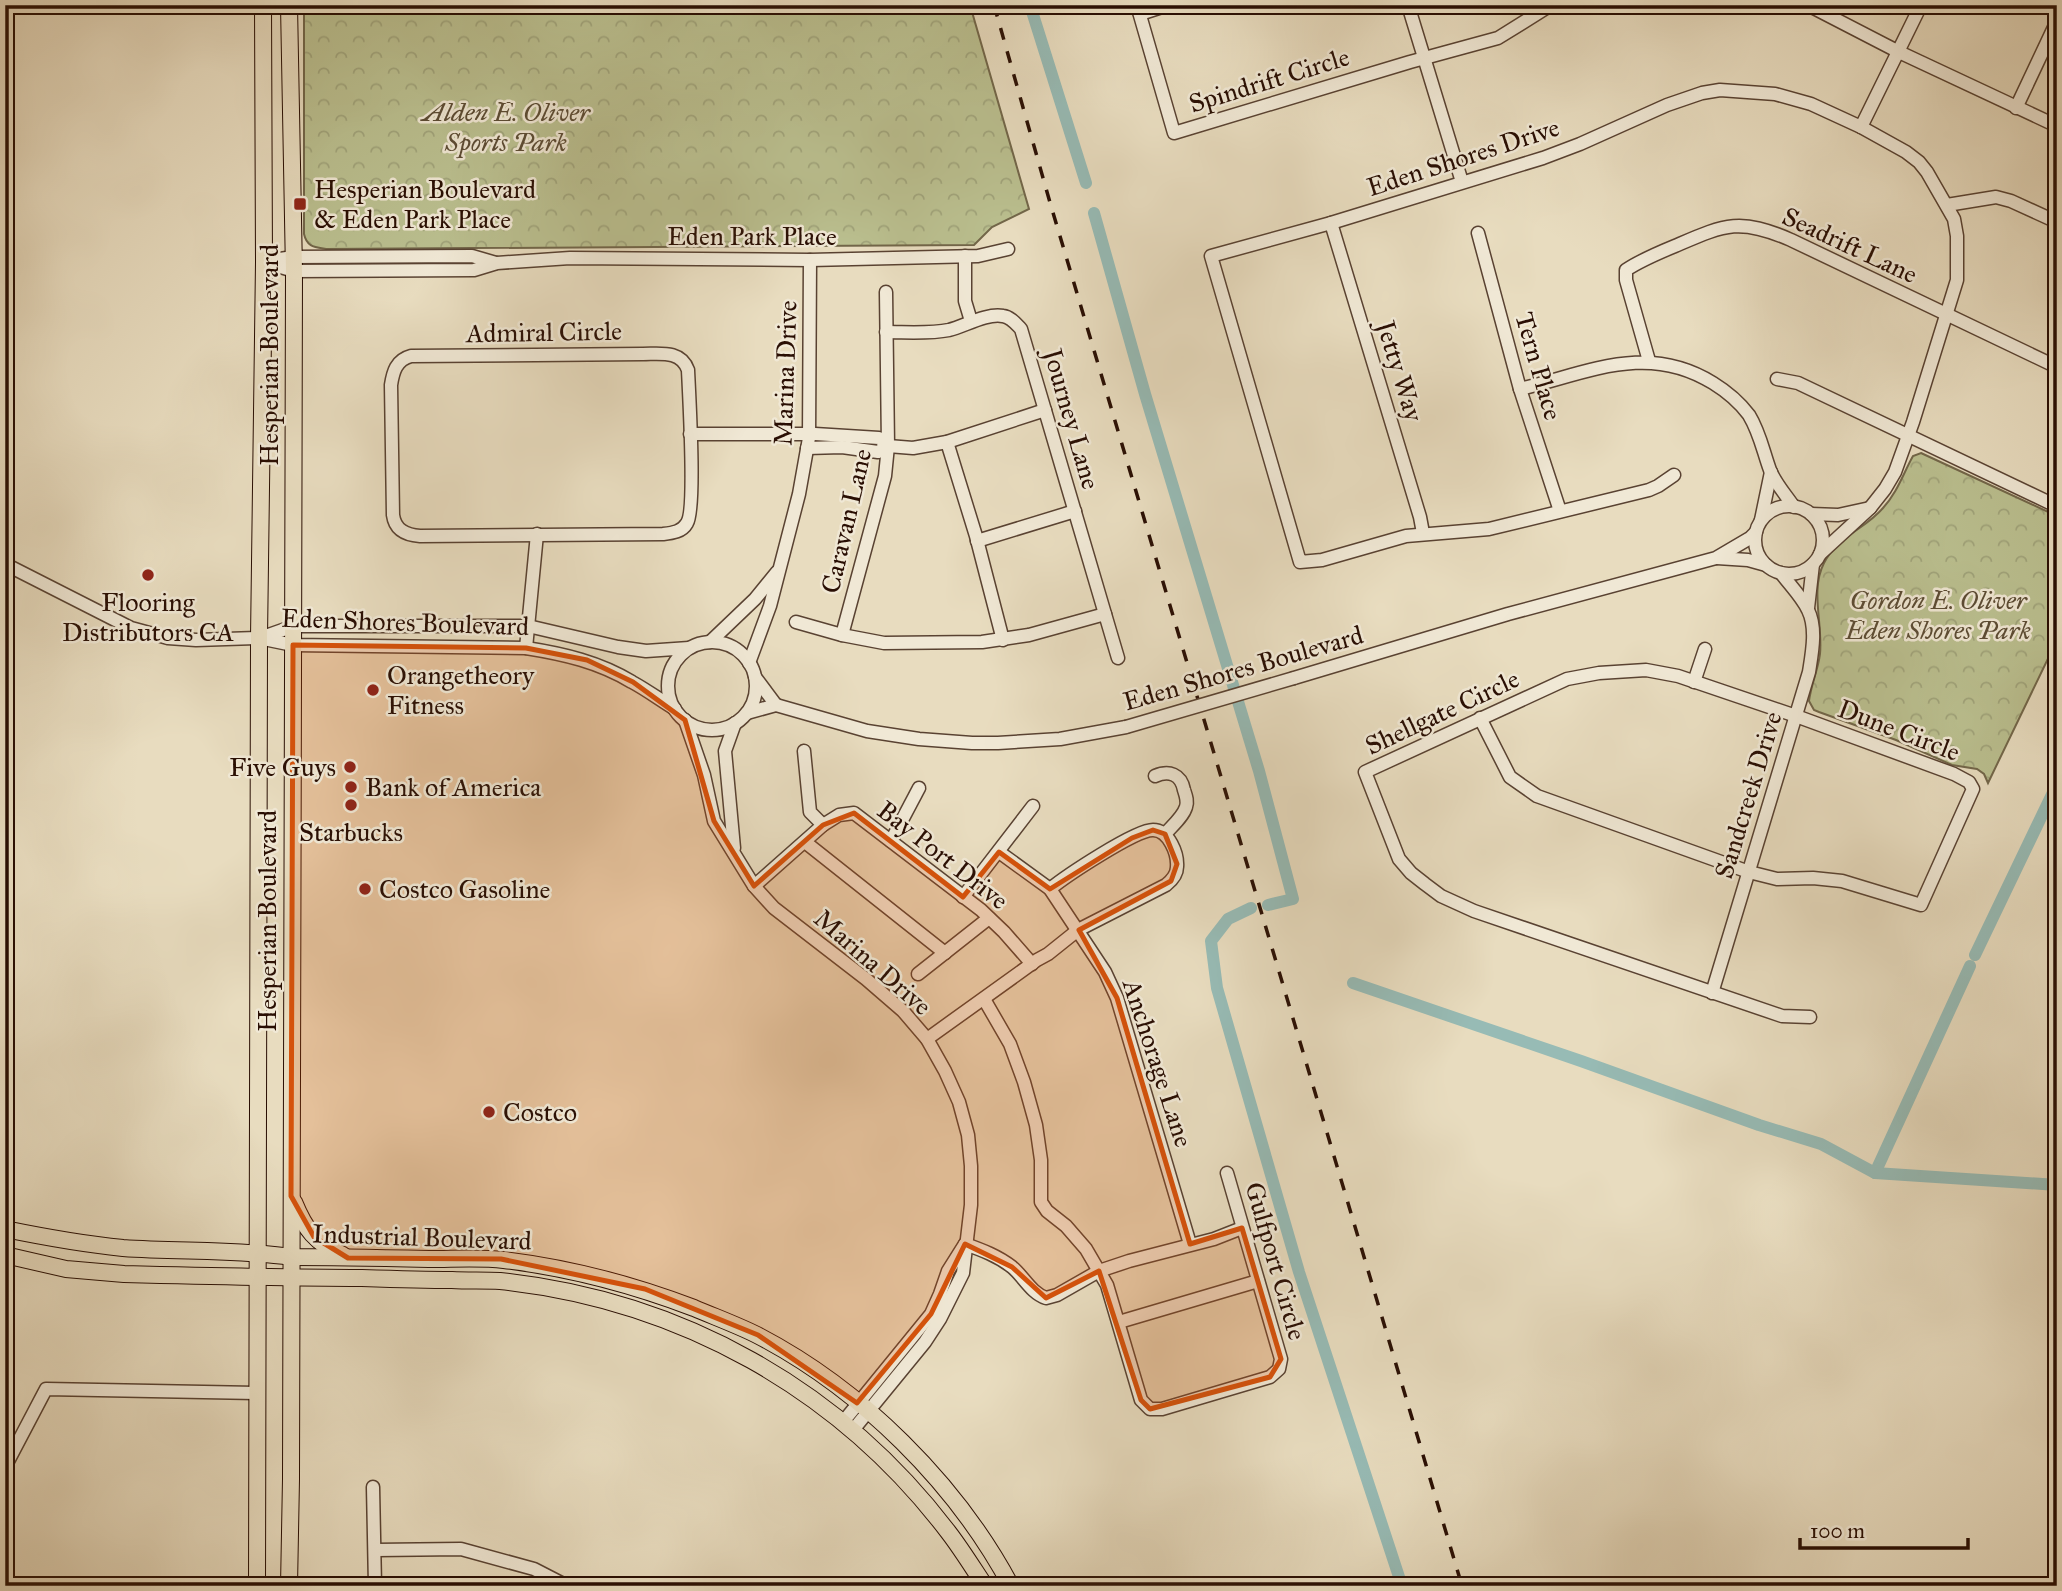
<svg xmlns="http://www.w3.org/2000/svg" width="2062" height="1591" viewBox="0 0 2062 1591" font-family="'IM FELL Great Primer',serif">
	<style>
		.forest { fill: url(#forest-crowns); stroke: #726649; stroke-width: 2 }
		.lines { fill: none; stroke-linecap: round; stroke-linejoin: round }
		.canal { stroke: #97bbb5; stroke-width: 12 }
		.minor-casing { stroke: #594232; stroke-width: 15 }
		.major-casing { stroke: #290e03; stroke-width: 18 }
		.minor { stroke: #f0e8d5; stroke-width: 12 }
		.major { stroke: #e8dcbf; stroke-width: 16 }
		.rail { stroke: #290e03; stroke-width: 3.5; stroke-dasharray: 12 12; stroke-linecap: butt }
		.minor-bridge-casing { stroke: #594232; stroke-width: 15; stroke-linecap: butt }
		.minor-bridge { stroke: #f0e8d5; stroke-width: 12 }
		.marked { fill: #d5520b; fill-opacity: 0.2; stroke: #d5520b; stroke-width: 5; stroke-linejoin: round }
		.poi-dot { fill: #8f2418; stroke: #f0e8d5; stroke-width: 2.5 }
		.labels { text-anchor: middle; dominant-baseline: central; stroke-width: 5; stroke-linejoin: round; paint-order: stroke }
		.street-label { font-size: 26px; fill: #290e03; stroke: #f0e8d5 }
		.park-label { font-size: 26px; font-style: italic; fill: #5c4c34; stroke: #f0e8d5 }
		.poi-label { font-size: 26px; fill: #290e03; stroke: #f0e8d5; text-anchor: start }
	</style>
	<defs>
		<pattern id="forest-crowns" width="20" height="18" patternUnits="userSpaceOnUse" patternTransform="scale(1.75)"><rect width="20" height="18" fill="#babf8f"/><path d="M2 6a3 3 0 1 1 6 0M12 15a3 3 0 1 1 6 0" fill="none" stroke="#a0a37a"/></pattern>
	</defs>
	<rect width="100%" height="100%" fill="#e8dcbf"/>
	<filter id="stains"><feTurbulence type="fractalNoise" baseFrequency=".00286" numOctaves="4"/><feColorMatrix values="0 0 0 0 .2 0 0 0 0 .09 0 0 0 0 .02 0 0 0 .5 -.17"/></filter>
	<radialGradient id="worn" r=".72"><stop offset=".6" stop-color="#630" stop-opacity="0"/><stop offset="1" stop-color="#630" stop-opacity=".3"/></radialGradient>
	<!-- forest -->
	<g class="forest">
		<path d="M304 5H970L1029 209 992 227 974 245 326 249C314 247 307 247 304 234Z"/>
		<path d="M1921 453 2057 516V640L1988 783 1984 774 1977 769 1952 765 1896 740 1819 712 1814 710 1809 701C1811 685 1818 670 1820 654 1823 624 1810 590 1824 563 1837 537 1865 529 1883 508 1897 493 1903 474 1913 456Z"/>
	</g>
	<g class="lines">
		<!-- canal -->
		<g class="canal">
			<polyline points="1030,5 1086,183"/>
			<polyline points="1094,213 1145,394 1259,771 1293,899 1268,905"/>
			<polyline points="1251,908 1228,919 1211,941 1217,988 1299,1272 1402,1586"/>
			<polyline points="1975,955 2057,784"/>
			<polyline points="1353,983 1581,1061 1759,1125 1821,1144 1875,1173 2057,1185"/>
			<polyline points="1875,1173 1970,966"/>
		</g>
		<defs>
			<g id="minor">
				<polyline points="1137,5 1174,133 1410,62 1498,38 1551,5"/>
				<polyline points="1408,5 1462,182"/>
				<polyline points="1808,5 1899,52 2057,126"/>
				<polyline points="1140,14 1168,5"/>
				<polyline points="2016,108 2057,21"/>
				<polyline points="1861,127 1921,5"/>
				<polyline points="1947,205 1996,197 2011,201 2057,222"/>
				<polyline points="1331,223 1420,517 1423,533"/>
				<polyline points="1478,233 1520,389 1560,511"/>
				<polyline points="965,256 965,301 971,321"/>
				<polyline points="267,261 293,257 472,256 496,263"/>
				<polyline points="264,262 294,271 474,270 497,263 570,258 810,260 978,256 1008,249"/>
				<path d="M886 332C906 332 929 334 949 330 965 326 986 313 1003 316 1011 317 1016 324 1021 329L1118 658"/>
				<path d="M643 354C660 354 681 350 688 370 689 393 696 509 687 523 682 532 672 533 663 534L420 536C406 535 395 530 393 515L391 385C393 372 396 360 411 356Z"/>
				<path d="M1649 361 1626 280V270C1641 260 1658 253 1675 246 1724 225 1739 217 1791 240L2057 367"/>
				<polyline points="1777,379 1798,383 2050,503 2057,504"/>
				<path d="M1520 389C1588 373 1647 342 1713 383 1726 391 1740 403 1749 415 1760 433 1763 451 1770 470 1775 483 1786 495 1794 507"/>
				<polyline points="690,434 815,434 879,438 888,446 913,448 947,442 1045,410"/>
				<polyline points="947,442 976,536 1003,640"/>
				<polyline points="807,448 842,447 878,452 888,446"/>
				<polyline points="1674,475 1658,486 1649,490 1489,529 1406,536 1322,560 1300,562 1211,256 1331,223 1543,158 1580,144 1667,105 1702,93 1720,90 1775,94 1811,104 1861,127 1906,152 1919,162 1927,172 1954,219 1957,236 1957,280 1913,422 1895,472 1885,489 1870,508 1820,554"/>
				<circle cx="1789" cy="540" r="34"/>
				<polyline points="1811,514 1838,515 1870,508"/>
				<polyline points="1761,520 1771,472"/>
				<polyline points="977,541 1075,511"/>
				<polyline points="1717,558 1748,560 1766,565"/>
				<path d="M5 564 131 628 168 638 196 640 259 638 293 645 526 648C564 654 599 662 632 682 647 690 660 700 675 709"/>
				<polyline points="1808,608 1813,564"/>
				<polyline points="796,622 842,635 884,643 982,642 1029,635 1105,614"/>
				<polyline points="842,635 885,476 888,446 886,292"/>
				<polyline points="260,638 294,626 528,626 618,647 646,651 689,648"/>
				<polyline points="710,642 755,599 777,572"/>
				<circle cx="712" cy="686" r="44"/>
				<polyline points="526,648 537,534"/>
				<polyline points="749,663 770,606 799,494 809,438 810,260"/>
				<polyline points="755,677 776,705"/>
				<polyline points="1294,678 1508,614 1716,558 1750,538 1756,532"/>
				<polyline points="1694,682 1705,649"/>
				<polyline points="747,713 776,705 867,731 919,739 972,743 998,743 1060,739 1126,727"/>
				<polyline points="1480,718 1510,777 1537,796 1749,872 1777,879 1813,878 1842,881 1921,905 1973,789 1969,782 1954,774 1796,716 1678,676 1646,670 1599,673 1567,679 1365,772 1399,859 1411,873 1425,884 1441,896 1474,911 1782,1016 1810,1017"/>
				<polyline points="685,720 704,775 714,821 754,886 774,908 866,979 903,1011 927,1039 945,1071 959,1102 968,1135 971,1166 971,1205 963,1273 940,1319 925,1342 853,1430"/>
				<polyline points="804,751 810,812 823,825"/>
				<path d="M1155 776C1169 770 1181 774 1184 790 1186 796 1188 801 1186 807 1183 817 1172 826 1165 834"/>
				<polyline points="891,841 919,788"/>
				<polyline points="805,842 945,953"/>
				<polyline points="734,848 725,751 735,723"/>
				<polyline points="999,852 1050,889 1105,972 1117,998 1190,1244"/>
				<polyline points="754,886 823,825 839,815 854,813 981,910 1004,932 1032,964"/>
				<polyline points="963,897 1033,806"/>
				<polyline points="918,974 989,918"/>
				<path d="M1712 993 1809 672C1812 653 1817 628 1808 610 1802 597 1789 584 1781 573"/>
				<polyline points="984,999 1010,1044 1024,1082 1036,1125 1041,1160 1041,1202 1047,1211 1066,1226 1086,1249 1107,1285 1141,1400 1150,1409 1162,1409 1270,1377 1279,1369 1281,1359 1227,1173"/>
				<path d="M927 1039 1037 960 1048 954 1078 930 1166 885C1171 881 1177 875 1177 867 1178 854 1169 830 1153 830 1135 830 1066 876 1050 889"/>
				<path d="M965 1244C982 1250 998 1256 1012 1267 1024 1277 1031 1293 1046 1298L1057 1295 1099 1271 1129 1261 1214 1239 1242 1228"/>
				<polyline points="1119,1322 1258,1281"/>
				<polyline points="843,1422 931,1314 940,1294 948,1271 965,1244"/>
				<polyline points="5,1467 46,1389 256,1393"/>
				<polyline points="373,1487 375,1586"/>
				<polyline points="376,1550 461,1549 534,1569 567,1586"/>
			</g>
			<g id="major">
				<path d="M294 1202C305 1229 315 1243 343 1255"/>
				<path d="M5 1229C44 1237 83 1244 123 1248 179 1252 235 1249 291 1257 337 1257 383 1258 429 1259 454 1259 480 1257 504 1260 571 1268 631 1284 694 1308 715 1317 737 1325 757 1335 861 1389 956 1483 1011 1586"/>
				<path d="M5 1255 66 1269 124 1274C203 1276 283 1278 362 1278 392 1279 422 1280 452 1280 468 1281 484 1280 500 1281 680 1300 840 1389 949 1533 962 1550 973 1568 985 1586"/>
				<polyline points="257,1586 259,638 264,262 263,5"/>
				<polyline points="289,1586 291,1479 294,271 289,5"/>
			</g>
		</defs>
		<!-- minor casing -->
		<use href="#minor" class="minor-casing"/>
		<!-- major casing -->
		<use href="#major" class="major-casing"/>
		<!-- minor -->
		<use href="#minor" class="minor"/>
		<!-- major -->
		<use href="#major" class="major"/>
		<!-- rail -->
		<polyline class="rail" points="994,5 1051,206 1462,1586"/>
		<defs>
			<polyline id="minor-bridge" points="1126,727 1294,678"/>
		</defs>
		<!-- minor-bridge casing -->
		<use href="#minor-bridge" class="minor-bridge-casing"/>
		<!-- minor-bridge -->
		<use href="#minor-bridge" class="minor-bridge"/>
	</g>
	<!-- marked area -->
	<path class="marked" d="M293 645 526 648 587 660 633 682 685 720 714 821 754 886 823 825 854 813 963 897 999 852 1050 889 1132 838 1153 830 1165 834 1177 864 1171 881 1079 930 1117 998 1190 1244 1242 1228 1281 1359 1270 1377 1150 1409 1141 1400 1099 1271 1046 1298 1012 1267 965 1244 931 1314 857 1403 758 1335 645 1289 501 1259 348 1258 314 1237 291 1196Z"/>
	<!-- markers -->
	<g class="poi-dot">
		<rect x="293" y="197" width="14" height="14" rx="3.5"/>
		<circle cx="148" cy="575" r="7"/>
		<circle cx="373" cy="690" r="7"/>
		<circle cx="350" cy="767" r="7"/>
		<circle cx="351" cy="787" r="7"/>
		<circle cx="351" cy="805" r="7"/>
		<circle cx="365" cy="889" r="7"/>
		<circle cx="489" cy="1112" r="7"/>
	</g>
	<g class="labels">
		<!-- street labels -->
		<g class="street-label">
			<text transform="translate(1269 80) rotate(-17)">Spindrift Circle</text>
			<text transform="translate(1463 157) rotate(-18)">Eden Shores Drive</text>
			<text x="752" y="236">Eden Park Place</text>
			<text transform="translate(1850 245) rotate(25)">Seadrift Lane</text>
			<text transform="translate(544 332) rotate(-1)">Admiral Circle</text>
			<text transform="translate(269 355) rotate(-90)">Hesperian Boulevard</text>
			<text transform="translate(1539 366) rotate(74)">Tern Place</text>
			<text transform="translate(1400 371) rotate(73)">Jetty Way</text>
			<text transform="translate(785 373) rotate(-88)">Marina Drive</text>
			<text transform="translate(1072 419) rotate(74)">Journey Lane</text>
			<text transform="translate(846 521) rotate(-77)">Caravan Lane</text>
			<text transform="translate(405 622) rotate(2)">Eden Shores Boulevard</text>
			<text transform="translate(1243 668) rotate(-16)">Eden Shores Boulevard</text>
			<text transform="translate(1442 712) rotate(-25)">Shellgate Circle</text>
			<text transform="translate(1899 730) rotate(21)">Dune Circle</text>
			<text transform="translate(1748 795) rotate(-73)">Sandcreek Drive</text>
			<text transform="translate(943 855) rotate(38)">Bay Port Drive</text>
			<text transform="translate(267 921) rotate(-90)">Hesperian Boulevard</text>
			<text transform="translate(873 962) rotate(41)">Marina Drive</text>
			<text transform="translate(1158 1063) rotate(72)">Anchorage Lane</text>
			<text transform="translate(422 1237) rotate(2)">Industrial Boulevard</text>
			<text transform="translate(1276 1261) rotate(74)">Gulfport Circle</text>
		</g>
		<!-- park labels -->
		<g class="park-label">
			<text x="506" y="112">Alden E. Oliver<tspan x="506" dy="30">Sports Park</tspan></text>
			<text x="1938" y="600">Gordon E. Oliver<tspan x="1938" dy="30">Eden Shores Park</tspan></text>
		</g>
		<!-- poi labels -->
		<g class="poi-label">
			<text x="314" y="189">Hesperian Boulevard<tspan x="314" dy="30">&amp; Eden Park Place</tspan></text>
			<text x="148" y="602" text-anchor="middle">Flooring<tspan x="148" dy="30">Distributors CA</tspan></text>
			<text x="387" y="675">Orangetheory<tspan x="387" dy="30">Fitness</tspan></text>
			<text x="336" y="767" text-anchor="end">Five Guys</text>
			<text x="365" y="787">Bank of America</text>
			<text x="351" y="832" text-anchor="middle">Starbucks</text>
			<text x="379" y="889">Costco Gasoline</text>
			<text x="503" y="1112">Costco</text>
		</g>
	</g>
	<!-- margin -->
	<rect width="2062" height="1591" fill="none" stroke="#e8dcbf" stroke-width="28"/>
	<rect x="7" y="7" width="2048" height="1577" fill="none" stroke="#290e03" stroke-width="3.5"/>
	<rect x="14" y="14" width="2034" height="1563" fill="none" stroke="#290e03" stroke-width="2"/>
	<!-- scale -->
	<path d="M1800 1538v10h168v-10" fill="none" stroke="#290e03" stroke-width="3.5"/>
	<text x="1810" y="1538" font-size="21" fill="#290e03" stroke="#f0e8d5" stroke-width="5" paint-order="stroke">100 m</text>
	<rect width="100%" height="100%" filter="url(#stains)"/>
	<rect width="100%" height="100%" fill="url(#worn)"/>
</svg>
